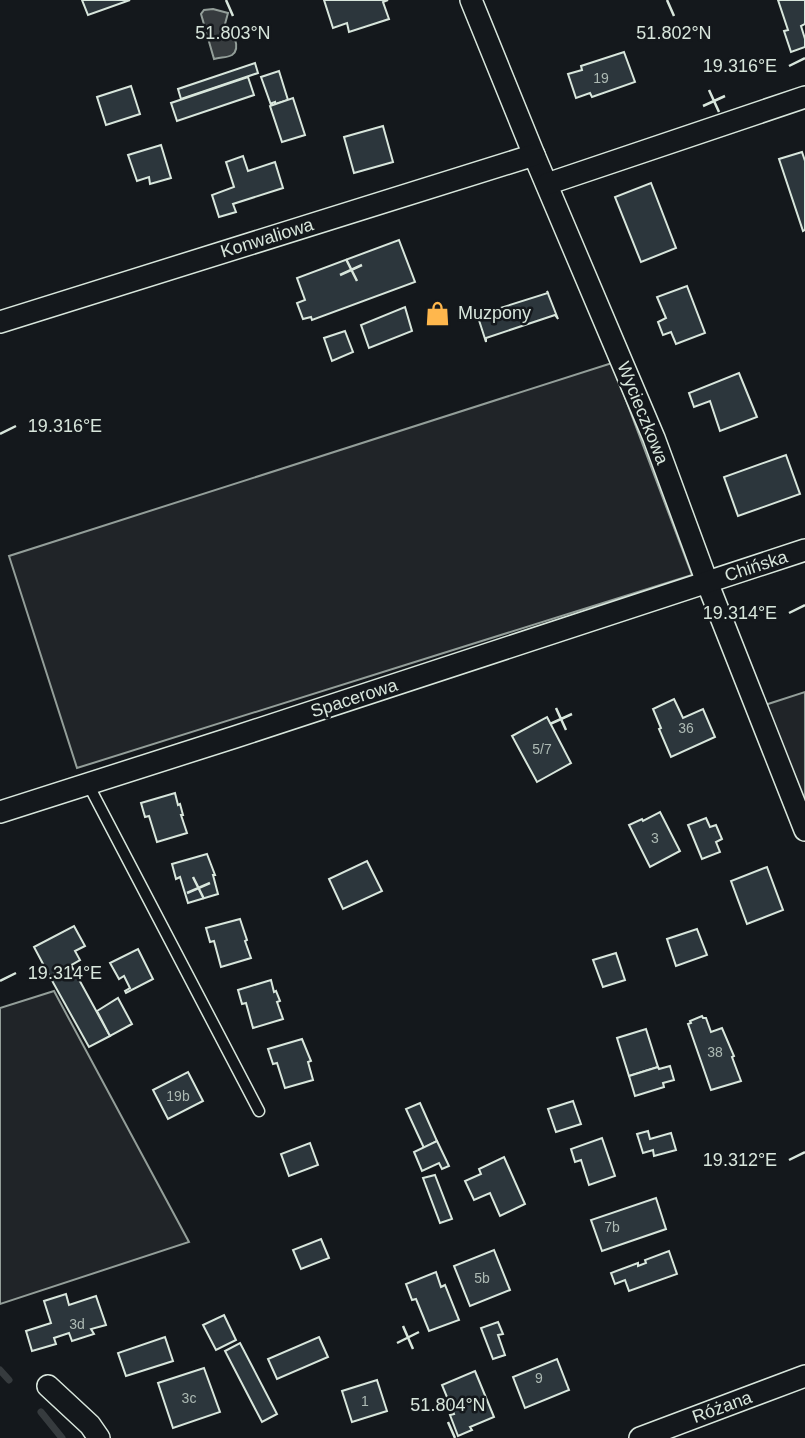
<svg xmlns="http://www.w3.org/2000/svg" width="805" height="1438" viewBox="0 0 805 1438" font-family="Helvetica,sans-serif">
	<style>
		.green { fill: #202428; stroke: #939e99; stroke-width: 2 }
		.water { fill: #363b3e; stroke: #939e99; stroke-width: 2 }
		.lines { fill: none; stroke-linecap: round; stroke-linejoin: round }
		.stream { stroke: #363b3e; stroke-width: 7 }
		.building { fill: #2c363c; stroke: #d8e6dc; stroke-width: 2 }
		.lane-casing { stroke: #d8e6dc; stroke-width: 13 }
		.street-casing { stroke: #d8e6dc; stroke-width: 24 }
		.lane { stroke: #14181c; stroke-width: 10 }
		.street { stroke: #14181c; stroke-width: 21 }
		.ticks { fill: none; stroke: #d8e6dc; stroke-width: 2.5 }
		.labels { text-anchor: middle; dominant-baseline: central; stroke-width: 5; stroke-linejoin: round; paint-order: stroke }
		.number-label { font-size: 14px; fill: #adbab4 }
		.street-label { font-size: 18px; fill: #d8e6dc; stroke: #14181c }
		.poi-label { font-size: 18px; fill: #d8e6dc; stroke: #14181c; text-anchor: start }
		.ticks-label { font-size: 18px; text-anchor: middle; fill: #d8e6dc; stroke: #14181c; stroke-width: 5; stroke-linejoin: round; paint-order: stroke }
	</style>
	<rect width="100%" height="100%" fill="#14181c"/>
	<!-- green -->
	<g class="green">
		<polygon points="612,363 692,575 77,768 9,556"/>
		<polygon points="805,692 805,812 765,705"/>
		<polygon points="54,991 189,1242 0,1304 0,1008"/>
	</g>
	<!-- water -->
	<path class="water" d="M213 9 228 13 225 24C232 29 242 48 232 55 227 58 220 57 214 59L201 14 204 10Z"/>
	<g class="lines">
		<!-- stream -->
		<g class="stream">
			<polyline points="0,1370 9,1380"/>
			<polyline points="41,1412 62,1438"/>
		</g>
	</g>
	<!-- building -->
	<g class="building">
		<polygon points="82,0 130,0 88,15"/>
		<polygon points="324,0 388,0 383,2 389,19 349,32 347,23 333,28"/>
		<polygon points="778,0 805,0 805,24 801,26 805,39 805,47 791,52 784,31 788,30"/>
		<polygon points="624,52 635,82 592,97 590,93 576,98 568,74 582,70 581,66"/>
		<polygon points="255,63 258,73 181,99 178,89"/>
		<polygon points="279,71 288,100 275,104 275,102 272,103 273,105 271,105 261,77"/>
		<polygon points="248,77 254,95 177,121 171,103"/>
		<polygon points="131,86 140,114 106,125 97,97"/>
		<polygon points="293,98 305,135 282,142 270,106"/>
		<polygon points="383,126 393,162 354,173 344,137"/>
		<polygon points="161,145 171,178 150,184 149,177 137,181 128,155"/>
		<polygon points="802,152 805,161 805,230 803,231 779,159"/>
		<polygon points="243,156 248,171 275,162 283,188 233,204 236,212 219,217 212,195 234,187 226,162"/>
		<polygon points="651,183 676,248 641,262 615,197"/>
		<polygon points="399,240 415,282 312,320 311,317 303,319 297,303 305,300 297,278"/>
		<polygon points="687,286 705,333 676,344 671,332 663,335 658,322 666,318 657,297"/>
		<polygon points="547,291 558,319 555,315 486,338 486,342 477,314 478,315 548,293"/>
		<polygon points="405,307 412,331 369,348 361,325"/>
		<polygon points="345,331 353,352 332,361 324,338"/>
		<polygon points="739,373 757,417 720,431 710,401 694,407 689,393"/>
		<polygon points="786,455 800,494 738,516 724,477"/>
		<polygon points="674,699 683,718 703,709 715,737 671,757 659,729 661,728 653,709"/>
		<polygon points="547,717 571,763 537,782 512,736"/>
		<polygon points="175,793 178,805 180,804 183,815 181,815 187,833 157,842 149,816 145,817 141,803"/>
		<polygon points="660,812 680,851 650,867 629,825 642,819 643,821"/>
		<polygon points="706,818 710,827 716,825 722,839 716,842 720,852 702,859 688,825"/>
		<polygon points="207,854 215,875 213,875 218,894 188,903 180,877 176,879 172,864"/>
		<polygon points="367,861 382,891 343,909 329,879"/>
		<polygon points="767,867 783,910 747,924 731,881"/>
		<polygon points="240,919 247,940 245,941 251,958 221,967 214,941 210,942 206,928"/>
		<polygon points="74,926 85,946 75,951 80,960 50,977 34,947"/>
		<polygon points="697,929 707,955 676,966 667,939"/>
		<polygon points="138,949 153,979 126,993 125,991 130,988 124,976 119,979 110,963"/>
		<polygon points="616,953 625,980 603,987 593,960"/>
		<polygon points="71,965 110,1036 89,1047 50,977"/>
		<polygon points="271,980 274,992 276,991 280,1001 277,1002 283,1019 253,1028 246,1003 242,1004 238,990"/>
		<polygon points="118,998 132,1024 110,1036 97,1011"/>
		<polygon points="702,1016 703,1018 706,1018 711,1032 722,1028 734,1056 732,1057 741,1081 711,1090 688,1024 691,1023 690,1021"/>
		<polygon points="646,1029 658,1067 629,1076 617,1038"/>
		<polygon points="302,1039 311,1061 308,1062 313,1080 285,1088 277,1063 273,1064 268,1049"/>
		<polygon points="670,1066 674,1080 663,1083 664,1087 635,1096 629,1076 658,1067 659,1069"/>
		<polygon points="188,1072 203,1101 168,1119 153,1090"/>
		<polygon points="573,1101 581,1124 556,1132 548,1109"/>
		<polygon points="420,1103 437,1141 424,1148 406,1109"/>
		<polygon points="648,1131 650,1139 671,1133 676,1150 654,1156 653,1150 643,1153 637,1134"/>
		<polygon points="602,1138 615,1176 589,1185 581,1160 575,1162 571,1149"/>
		<polygon points="437,1141 449,1166 442,1169 439,1163 422,1171 414,1152"/>
		<polygon points="310,1143 318,1165 289,1176 281,1154"/>
		<polygon points="504,1157 525,1204 500,1216 490,1193 474,1200 465,1181 481,1174 479,1169"/>
		<polygon points="435,1175 452,1219 440,1223 423,1178"/>
		<polygon points="656,1198 666,1229 602,1251 591,1220"/>
		<polygon points="321,1239 329,1258 301,1269 293,1250"/>
		<polygon points="494,1250 510,1290 470,1306 454,1266"/>
		<polygon points="669,1251 677,1274 629,1291 625,1280 615,1284 611,1273 638,1263 638,1266 646,1263 645,1260"/>
		<polygon points="436,1272 441,1287 445,1285 459,1320 429,1331 416,1299 412,1300 406,1284"/>
		<polygon points="66,1294 69,1305 96,1296 106,1325 91,1329 94,1334 72,1341 69,1333 54,1338 56,1344 32,1351 26,1331 51,1323 44,1301"/>
		<polygon points="224,1315 236,1340 216,1350 203,1325"/>
		<polygon points="498,1322 503,1334 498,1335 505,1355 493,1359 481,1328"/>
		<polygon points="165,1337 173,1361 126,1376 118,1353"/>
		<polygon points="319,1337 328,1357 277,1379 268,1359"/>
		<polygon points="240,1343 277,1414 262,1422 225,1351"/>
		<polygon points="557,1359 569,1390 525,1408 513,1377"/>
		<polygon points="204,1368 220,1412 173,1428 158,1383"/>
		<polygon points="475,1371 494,1417 470,1427 472,1430 458,1436 450,1415 454,1414 442,1385"/>
		<polygon points="377,1380 387,1411 352,1422 342,1391"/>
	</g>
	<g class="lines">
		<defs>
			<polyline id="lane" points="88,784 259,1111"/>
			<g id="street">
				<polyline points="471,0 534,155 654,438 707,582 805,830"/>
				<polyline points="547,184 805,97"/>
				<polyline points="0,322 534,155"/>
				<polyline points="0,812 235,737 805,550"/>
				<polyline points="48,1386 90,1425 99,1438"/>
				<polyline points="640,1438 805,1376"/>
			</g>
		</defs>
		<!-- lane casing -->
		<use href="#lane" class="lane-casing"/>
		<!-- street casing -->
		<use href="#street" class="street-casing"/>
		<!-- lane -->
		<use href="#lane" class="lane"/>
		<!-- street -->
		<use href="#street" class="street"/>
	</g>
	<!-- ticks -->
	<path class="ticks" d="M226 0 233 16M667 0 674 16M789 66 805 58M709 90 719 112M703 106 725 96M346 259 357 281M340 275 362 265M0 434 16 426M789 613 805 605M556 708 566 730M550 724 572 714M193 877 204 899M187 893 210 883M0 981 16 973M789 1160 805 1152M403 1326 413 1349M397 1343 419 1332M448 1422 455 1438"/>
	<!-- icons -->
	<defs>
		<symbol id="shop-bare" viewBox="-9 -9 18 18"><path d="M-5-2.5h2.3a2.7 3.5 0 0 1 5.4 0H5L5.5 6h-11ZM-1.5-2.5h3a1.5 2.3 0 0 0-3 0Z" fill="#ffb74d" stroke="#14181c" stroke-width="2.5" paint-order="stroke"/></symbol>
	</defs>
	<g fill-rule="evenodd">
		<use href="#shop-bare" x="420" y="296" width="35" height="35"/>
	</g>
	<g class="labels">
		<!-- number labels -->
		<g class="number-label">
			<text x="601" y="78">19</text>
			<text x="686" y="728">36</text>
			<text x="542" y="749">5/7</text>
			<text x="655" y="838">3</text>
			<text x="715" y="1052">38</text>
			<text x="178" y="1096">19b</text>
			<text x="612" y="1227">7b</text>
			<text x="482" y="1278">5b</text>
			<text x="77" y="1324">3d</text>
			<text x="539" y="1378">9</text>
			<text x="189" y="1398">3c</text>
			<text x="365" y="1401">1</text>
		</g>
		<!-- street labels -->
		<g class="street-label">
			<text transform="translate(267 238) rotate(-17)">Konwaliowa</text>
			<text transform="translate(643 413) rotate(68)">Wycieczkowa</text>
			<text transform="translate(756 566) rotate(-18)">Chińska</text>
			<text transform="translate(354 698) rotate(-18)">Spacerowa</text>
			<text transform="translate(722 1407) rotate(-20)">Różana</text>
		</g>
		<!-- poi labels -->
		<g class="poi-label">
			<text x="458" y="313">Muzpony</text>
		</g>
	</g>
	<g class="ticks-label">
		<text x="233" y="39">51.803°N</text>
		<text x="674" y="39">51.802°N</text>
		<text x="740" y="72">19.316°E</text>
		<text x="65" y="432">19.316°E</text>
		<text x="740" y="619">19.314°E</text>
		<text x="65" y="979">19.314°E</text>
		<text x="740" y="1166">19.312°E</text>
		<text x="448" y="1411">51.804°N</text>
	</g>
</svg>
